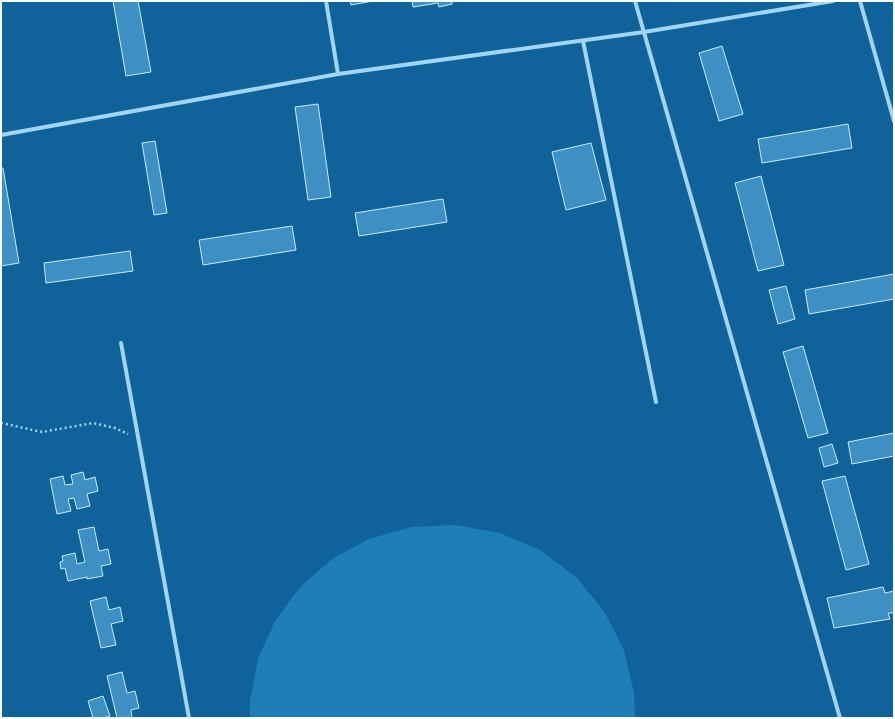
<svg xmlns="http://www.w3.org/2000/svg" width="895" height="719" viewBox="0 0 895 719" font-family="'Public Sans',sans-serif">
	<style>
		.green { fill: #1e7eb8 }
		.building { fill: #3d8fc4; stroke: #cbebfe }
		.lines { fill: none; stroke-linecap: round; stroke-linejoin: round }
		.path { stroke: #a2d5f5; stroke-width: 2.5; stroke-dasharray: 2 3; stroke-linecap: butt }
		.street { stroke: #a2d5f5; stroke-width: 4 }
	</style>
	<rect width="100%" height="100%" fill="#0f639a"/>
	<!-- green -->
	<polygon class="green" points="456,525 500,533 540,550 576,577 604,611 624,650 634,693 635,718 250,718 250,701 258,659 275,621 300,587 332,559 369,539 412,527"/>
	<!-- building -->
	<g class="building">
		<polygon points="113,1 138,1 151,72 126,76"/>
		<polygon points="350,1 373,1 351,5"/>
		<polygon points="412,1 452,1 452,4 439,7 438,3 413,7"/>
		<polygon points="722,46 743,114 719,121 699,53"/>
		<polygon points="318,104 331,197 308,200 295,107"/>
		<polygon points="848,124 852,148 762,163 758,139"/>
		<polygon points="155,141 167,213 154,215 142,143"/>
		<polygon points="591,143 606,200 566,210 552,152"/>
		<polygon points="1,168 3,168 19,263 1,266"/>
		<polygon points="761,176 784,265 758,271 735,183"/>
		<polygon points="443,199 447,222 359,236 355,213"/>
		<polygon points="292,226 296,250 203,265 199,240"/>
		<polygon points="130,251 133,271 46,283 44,263"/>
		<polygon points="894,274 894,299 809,314 805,290"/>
		<polygon points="786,286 795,319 778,324 769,290"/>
		<polygon points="803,346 828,433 808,438 783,352"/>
		<polygon points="894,433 894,456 852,464 848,442"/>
		<polygon points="832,444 838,463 824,467 819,448"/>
		<polygon points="83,472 85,480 95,477 98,491 87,494 90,506 77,509 74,498 68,499 71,511 57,514 50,479 63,476 65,485 73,484 71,475"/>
		<polygon points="845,476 869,564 846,570 822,481"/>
		<polygon points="94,527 99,551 108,549 111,564 101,566 103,576 87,579 87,577 68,581 65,568 61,569 60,562 63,561 62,556 75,553 77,564 85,562 78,530"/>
		<polygon points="883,587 885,593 894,591 894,613 888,613 890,619 834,628 827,598"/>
		<polygon points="106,597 109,610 120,607 123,621 111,624 116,645 101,648 90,601"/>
		<polygon points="122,672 127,693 135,691 139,708 131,710 132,718 117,718 107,676"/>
		<polygon points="103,696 110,716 103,718 93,718 88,701"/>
	</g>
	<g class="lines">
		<!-- path -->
		<polyline class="path" points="1,423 42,432 93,423 115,428 128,434"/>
		<!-- street -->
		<g class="street">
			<polyline points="326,1 338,74"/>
			<polyline points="635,1 840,718"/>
			<polyline points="860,1 894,121"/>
			<polyline points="583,41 656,402"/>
			<polyline points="1,135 338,74 644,32 833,1"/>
			<polyline points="121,343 189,718"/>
		</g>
	</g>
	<!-- border -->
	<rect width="895" height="719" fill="none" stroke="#ffffff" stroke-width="4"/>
</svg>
